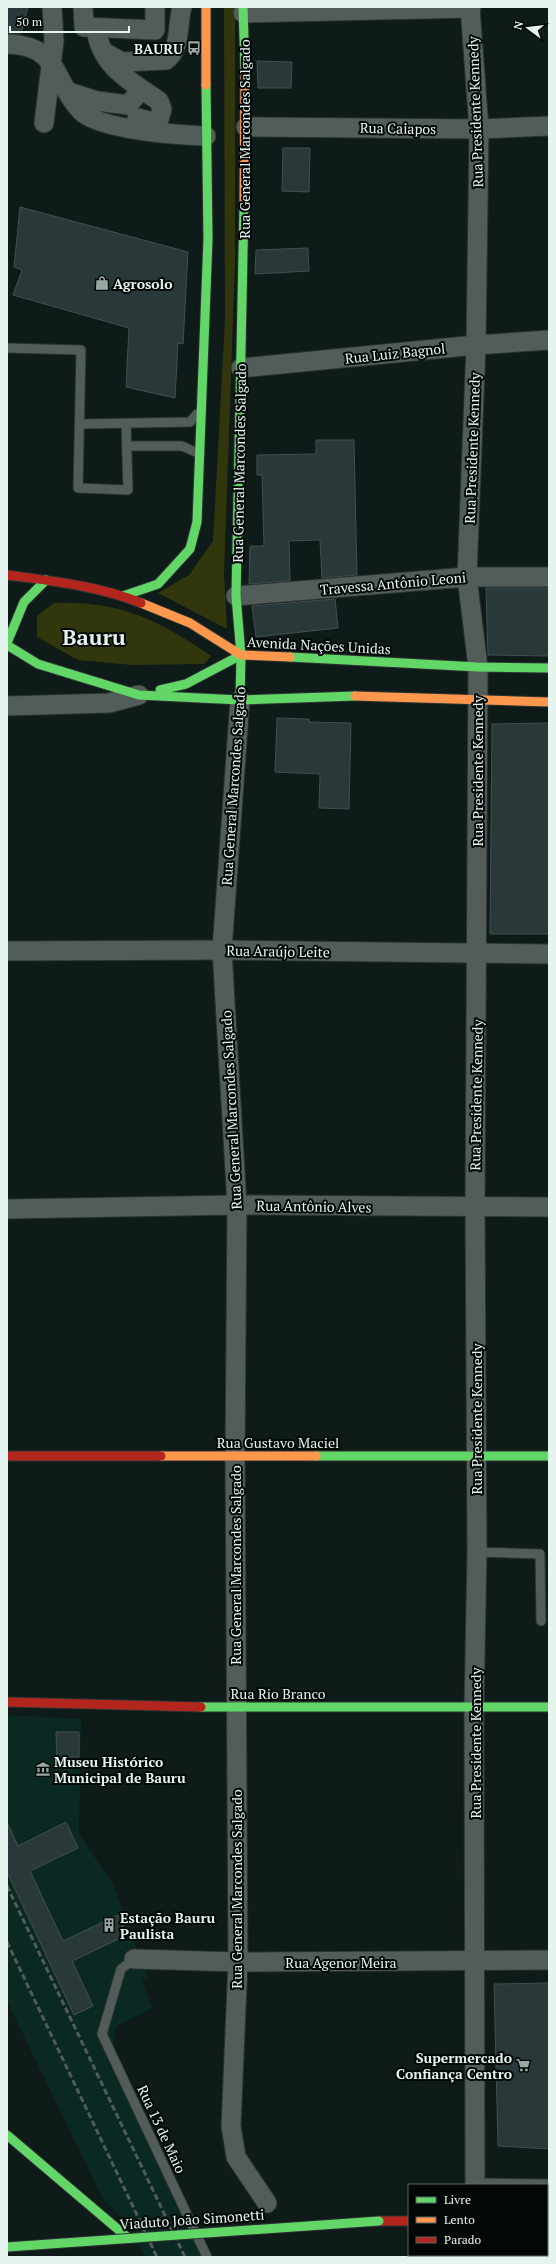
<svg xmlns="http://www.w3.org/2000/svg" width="556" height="2264" viewBox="0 0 556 2264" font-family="'PT Serif',serif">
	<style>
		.built { fill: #0a2923 }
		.green { fill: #32360d }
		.building { fill: #293838; stroke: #444f4f }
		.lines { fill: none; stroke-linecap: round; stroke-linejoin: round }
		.lane-casing { stroke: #2c3432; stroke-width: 11 }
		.street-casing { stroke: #2c3432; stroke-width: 21 }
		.fast-casing { stroke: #2c3432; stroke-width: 11 }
		.slow-casing { stroke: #2c3432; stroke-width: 11 }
		.jam-casing { stroke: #2c3432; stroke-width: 11 }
		.lane { stroke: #525c59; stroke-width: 9 }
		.street { stroke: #525c59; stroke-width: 19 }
		.fast { stroke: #63d668; stroke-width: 9 }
		.slow { stroke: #ff974d; stroke-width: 9 }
		.jam { stroke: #b3261e; stroke-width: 9 }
		.rail { stroke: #515b59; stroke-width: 3; stroke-dasharray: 6 3; stroke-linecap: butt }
		.fast-bridge-casing { stroke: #2c3432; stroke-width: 11; stroke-linecap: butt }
		.fast-bridge { stroke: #63d668; stroke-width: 9 }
		.labels { text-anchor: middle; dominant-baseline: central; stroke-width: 4; stroke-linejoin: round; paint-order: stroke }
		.poi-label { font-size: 14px; font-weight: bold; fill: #e6f4f0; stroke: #020806; text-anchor: start }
		.street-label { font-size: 14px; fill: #e6f4f0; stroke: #020806 }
		.town-label { font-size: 22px; font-weight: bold; fill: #e6f4f0; stroke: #020806 }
	</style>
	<rect width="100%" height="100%" fill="#0e1b18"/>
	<!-- built -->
	<polygon class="built" points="7,1715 81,1719 79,1834 114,1886 147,1977 142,1980 152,2008 115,2027 113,2049 208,2257 145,2257 131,2227 104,2201 7,2001"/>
	<!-- green -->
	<g class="green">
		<polygon points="224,7 235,7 235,262 224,573 227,629 158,593 189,575 213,541 225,320"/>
		<path d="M54 603C120 601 157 619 211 656L204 664 133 665 78 660 37 637V616Z"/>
	</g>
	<!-- building -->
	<g class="building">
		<polygon points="7,7 28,7 21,33 7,33"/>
		<polygon points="257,61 292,62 291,88 258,88"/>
		<polygon points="283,148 310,148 309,192 282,191"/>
		<polygon points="20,207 188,252 183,344 178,343 175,398 126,387 129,328 13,295 22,270 14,267"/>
		<polygon points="308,248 309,271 255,274 256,250"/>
		<polygon points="316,440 354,440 357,575 322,578 320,540 289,541 290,581 249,584 250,546 264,546 262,475 257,475 257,455 316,454"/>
		<polygon points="486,588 549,588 549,656 488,655"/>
		<polygon points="335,599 338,628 256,637 252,606"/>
		<polygon points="277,718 309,719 309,722 351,723 349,809 319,808 320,774 275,772"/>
		<polygon points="549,723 549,934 490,934 492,724"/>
		<polygon points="56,1732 79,1732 79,1757 57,1757"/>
		<polygon points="7,1822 18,1846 66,1822 78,1848 30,1871 63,1941 118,1915 127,1935 72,1961 93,2006 74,2015 7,1872"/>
		<polygon points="549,1983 549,2149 498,2146 494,1984"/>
	</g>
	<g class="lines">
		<defs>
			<g id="lane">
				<polyline points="7,348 81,350 78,488 128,490 126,424"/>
				<polyline points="80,424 190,422 197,414"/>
				<polyline points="127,446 182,446 200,454"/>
				<polyline points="477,1552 540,1554 541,1621"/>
				<polyline points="134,1959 121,1969 102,2034 207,2257"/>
				<polyline points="475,2183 549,2184"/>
			</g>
			<g id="street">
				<polyline points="83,7 84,27 155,30 155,7"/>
				<polyline points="470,7 479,129 476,345 467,577 478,667 475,1208 477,1552 474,1707 475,2185"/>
				<polyline points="243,13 471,8"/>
				<path d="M96 28C100 66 130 81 159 101L162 109 158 123 137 118"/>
				<path d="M7 44C61 45 53 83 81 111 99 130 179 135 206 136"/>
				<path d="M104 52 122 62 166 60C181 50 177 24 182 7"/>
				<polyline points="69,92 97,101 128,105 137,95 136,85"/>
				<polyline points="44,123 54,41 52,7"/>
				<polyline points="246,127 479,129 549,126"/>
				<polyline points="241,368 476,345 549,340"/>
				<polyline points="236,596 467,577 549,577"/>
				<polyline points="240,700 222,950 237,1205 235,1456 238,1962 231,2126 236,2157 267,2203"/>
				<polyline points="7,706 109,703 139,695"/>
				<polyline points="7,951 222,950 549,954"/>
				<polyline points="7,1209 237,1205 549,1207"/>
				<polyline points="134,1959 238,1962 549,1960"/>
			</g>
			<g id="fast">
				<polyline points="243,7 245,69"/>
				<polyline points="123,596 158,584 190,549 197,522 208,239 206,85"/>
				<polyline points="7,643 24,602 46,580"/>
				<polyline points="7,645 38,664 139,695 240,700 355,696"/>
				<polyline points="290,657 478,667 549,668"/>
				<polyline points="160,690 186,684 241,655"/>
				<polyline points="240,700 241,655 236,596 244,204"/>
				<polyline points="316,1456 549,1456"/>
				<polyline points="201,1707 549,1707"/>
				<polyline points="7,2135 127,2237"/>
				<polyline points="547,2218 549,2218"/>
			</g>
			<g id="slow">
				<polyline points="206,7 206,85"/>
				<polyline points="244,204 245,69"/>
				<polyline points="141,603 190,623 241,655 290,657"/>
				<polyline points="355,696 549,702"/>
				<polyline points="161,1456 316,1456"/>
			</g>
			<g id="jam">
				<path d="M7 575C52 581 99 586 141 603"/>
				<polyline points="7,1456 161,1456"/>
				<polyline points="7,1702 201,1707"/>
				<polyline points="379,2221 409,2221"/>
				<polyline points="477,2255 477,2257"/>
			</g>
		</defs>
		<!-- lane casing -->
		<use href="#lane" class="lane-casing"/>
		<!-- street casing -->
		<use href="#street" class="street-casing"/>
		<!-- fast casing -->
		<use href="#fast" class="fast-casing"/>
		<!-- slow casing -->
		<use href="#slow" class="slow-casing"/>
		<!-- jam casing -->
		<use href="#jam" class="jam-casing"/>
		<!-- lane -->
		<use href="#lane" class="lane"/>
		<!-- street -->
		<use href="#street" class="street"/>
		<!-- fast -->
		<use href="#fast" class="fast"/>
		<!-- slow -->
		<use href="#slow" class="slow"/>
		<!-- jam -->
		<use href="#jam" class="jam"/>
		<!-- rail -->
		<g class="rail">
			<polyline points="7,1886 185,2257"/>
			<polyline points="7,1942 157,2257"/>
		</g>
		<defs>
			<polyline id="fast-bridge" points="7,2247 379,2221"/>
		</defs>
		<!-- fast-bridge casing -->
		<use href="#fast-bridge" class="fast-bridge-casing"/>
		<!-- fast-bridge -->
		<use href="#fast-bridge" class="fast-bridge"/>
	</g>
	<!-- icons -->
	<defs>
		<symbol id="bus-bare" viewBox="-9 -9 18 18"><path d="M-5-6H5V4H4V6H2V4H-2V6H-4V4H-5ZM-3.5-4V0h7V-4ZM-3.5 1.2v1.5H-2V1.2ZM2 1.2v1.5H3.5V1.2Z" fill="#9aa8a4" stroke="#020806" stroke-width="2.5" paint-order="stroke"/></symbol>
		<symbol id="shop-bare" viewBox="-9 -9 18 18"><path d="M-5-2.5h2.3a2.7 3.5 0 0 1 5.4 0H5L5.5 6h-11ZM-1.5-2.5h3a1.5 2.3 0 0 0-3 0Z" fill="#9aa8a4" stroke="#020806" stroke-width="2.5" paint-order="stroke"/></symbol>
		<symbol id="museum-bare" viewBox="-9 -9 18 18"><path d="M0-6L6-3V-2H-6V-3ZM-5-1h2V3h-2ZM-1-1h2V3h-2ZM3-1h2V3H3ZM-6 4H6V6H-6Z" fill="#9aa8a4" stroke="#020806" stroke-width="2.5" paint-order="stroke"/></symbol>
		<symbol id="building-bare" viewBox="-9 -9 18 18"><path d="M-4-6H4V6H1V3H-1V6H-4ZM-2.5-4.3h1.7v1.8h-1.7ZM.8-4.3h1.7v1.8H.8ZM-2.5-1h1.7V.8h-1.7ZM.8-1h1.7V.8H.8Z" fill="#9aa8a4" stroke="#020806" stroke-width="2.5" paint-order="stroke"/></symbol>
		<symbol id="supermarket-bare" viewBox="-9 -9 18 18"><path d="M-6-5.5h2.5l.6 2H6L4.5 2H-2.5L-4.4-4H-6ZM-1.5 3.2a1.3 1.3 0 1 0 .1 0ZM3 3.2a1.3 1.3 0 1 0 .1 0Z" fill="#9aa8a4" stroke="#020806" stroke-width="2.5" paint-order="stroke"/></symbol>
	</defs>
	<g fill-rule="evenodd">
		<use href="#bus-bare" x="184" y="38" width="20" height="20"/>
		<use href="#shop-bare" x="92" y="273" width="20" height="20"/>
		<use href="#museum-bare" x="33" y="1759" width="20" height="20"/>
		<use href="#building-bare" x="99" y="1915" width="20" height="20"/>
		<use href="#supermarket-bare" x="513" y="2055" width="20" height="20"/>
	</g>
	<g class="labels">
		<!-- poi labels -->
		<g class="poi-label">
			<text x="183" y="48" text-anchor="end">BAURU</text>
			<text x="113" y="283">Agrosolo</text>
			<text x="54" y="1761">Museu Histórico<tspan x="54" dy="16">Municipal de Bauru</tspan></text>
			<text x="120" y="1917">Estação Bauru<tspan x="120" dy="16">Paulista</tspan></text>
			<text x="512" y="2057" text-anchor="end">Supermercado<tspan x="512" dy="16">Confiança Centro</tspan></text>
		</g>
		<!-- street labels -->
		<g class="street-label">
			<text transform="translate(475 112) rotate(-92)">Rua Presidente Kennedy</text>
			<text transform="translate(398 128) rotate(1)">Rua Caiapos</text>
			<text transform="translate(244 139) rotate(-90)">Rua General Marcondes Salgado</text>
			<text transform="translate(395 353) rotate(-6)">Rua Luiz Bagnol</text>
			<text transform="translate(472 448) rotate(-88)">Rua Presidente Kennedy</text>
			<text transform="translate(239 463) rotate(-89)">Rua General Marcondes Salgado</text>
			<text transform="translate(393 583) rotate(-5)">Travessa Antônio Leoni</text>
			<text transform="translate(319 645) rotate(3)">Avenida Nações Unidas</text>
			<text transform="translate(477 771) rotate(-90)">Rua Presidente Kennedy</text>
			<text transform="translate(233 786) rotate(-86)">Rua General Marcondes Salgado</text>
			<text transform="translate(278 951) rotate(1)">Rua Araújo Leite</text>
			<text transform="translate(476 1095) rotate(-89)">Rua Presidente Kennedy</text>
			<text transform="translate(231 1110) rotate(-93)">Rua General Marcondes Salgado</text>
			<text transform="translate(314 1206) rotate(1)">Rua Antônio Alves</text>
			<text transform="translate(476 1419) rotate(-90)">Rua Presidente Kennedy</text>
			<text x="278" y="1442">Rua Gustavo Maciel</text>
			<text transform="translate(235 1565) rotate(-90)">Rua General Marcondes Salgado</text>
			<text x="278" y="1693">Rua Rio Branco</text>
			<text transform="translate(475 1743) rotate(-90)">Rua Presidente Kennedy</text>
			<text transform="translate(236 1889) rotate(-90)">Rua General Marcondes Salgado</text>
			<text x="341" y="1962">Rua Agenor Meira</text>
			<text transform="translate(162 2129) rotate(65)">Rua 13 de Maio</text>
			<text transform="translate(192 2219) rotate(-4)">Viaduto João Simonetti</text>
		</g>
		<!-- town labels -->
		<g class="town-label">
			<text x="94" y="636">Bauru</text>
		</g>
	</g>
	<!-- border -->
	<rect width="556" height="2264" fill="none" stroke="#e6f4f0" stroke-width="16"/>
	<!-- legend -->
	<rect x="408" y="2184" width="140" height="72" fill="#020806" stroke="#5d6664"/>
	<rect x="416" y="2197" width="20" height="6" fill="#63d668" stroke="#5d6664"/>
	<text x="444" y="2204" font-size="12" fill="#e6f4f0">Livre</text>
	<rect x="416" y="2217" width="20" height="6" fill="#ff974d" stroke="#5d6664"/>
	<text x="444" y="2224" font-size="12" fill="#e6f4f0">Lento</text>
	<rect x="416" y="2237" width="20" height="6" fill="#b3261e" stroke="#5d6664"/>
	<text x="444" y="2244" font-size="12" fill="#e6f4f0">Parado</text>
	<!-- north arrow -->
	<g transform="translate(528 28) rotate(285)" stroke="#020806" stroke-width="3" paint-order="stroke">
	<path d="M0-3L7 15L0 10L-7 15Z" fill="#e6f4f0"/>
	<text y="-6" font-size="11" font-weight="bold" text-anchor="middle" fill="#e6f4f0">N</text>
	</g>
	<!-- scale -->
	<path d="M10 26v6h119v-6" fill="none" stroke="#e6f4f0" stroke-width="2"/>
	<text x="16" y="26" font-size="12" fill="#e6f4f0" stroke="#020806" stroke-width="3" paint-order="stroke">50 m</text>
</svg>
